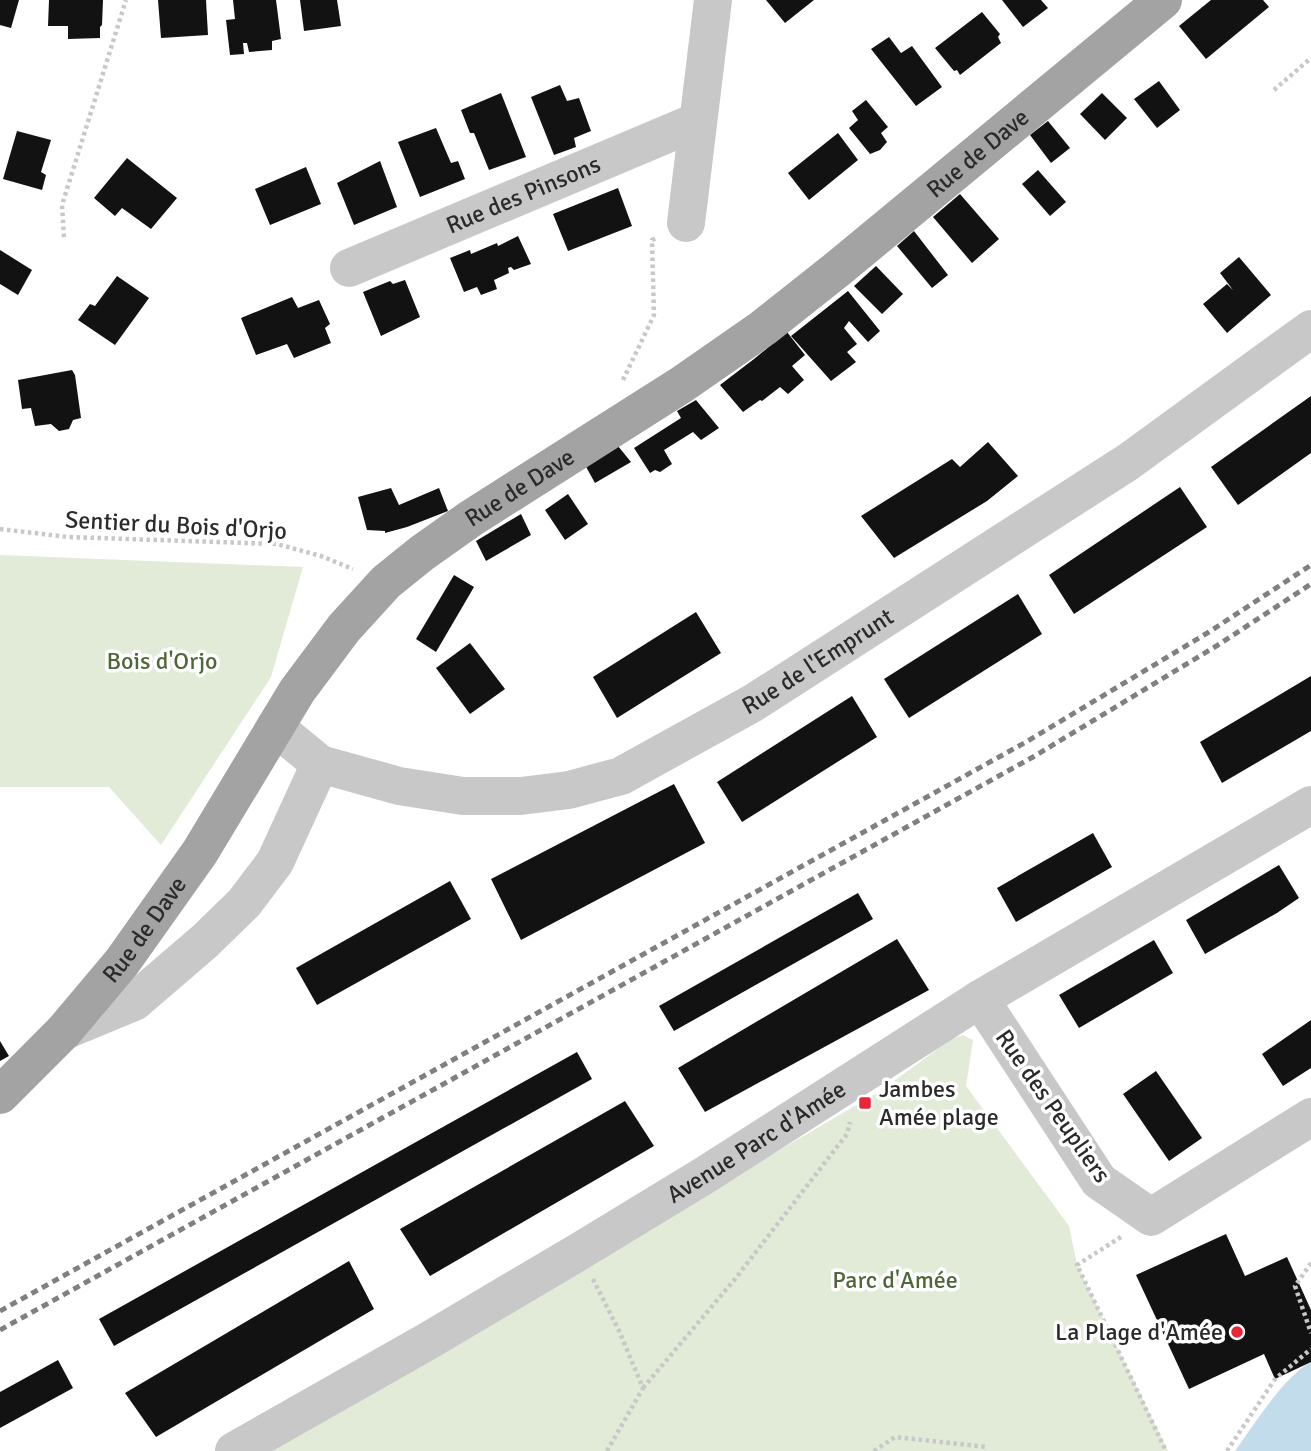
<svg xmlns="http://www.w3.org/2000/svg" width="1311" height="1451" viewBox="0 0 1311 1451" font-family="Signika,sans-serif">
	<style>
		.green { fill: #e2ead8 }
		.water { fill: #c3dceb }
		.building { fill: #121212 }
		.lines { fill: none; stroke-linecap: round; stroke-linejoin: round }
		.path { stroke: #c8c8c8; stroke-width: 4.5; stroke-dasharray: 3.5 3.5; stroke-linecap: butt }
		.minor { stroke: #c8c8c8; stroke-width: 38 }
		.major { stroke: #a3a3a3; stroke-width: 38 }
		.rail { stroke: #808080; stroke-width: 5; stroke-dasharray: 7 5; stroke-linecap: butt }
		.poi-dot { fill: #e92637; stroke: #fff; stroke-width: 2.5 }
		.labels { text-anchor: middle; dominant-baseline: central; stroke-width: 7; stroke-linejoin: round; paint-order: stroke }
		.street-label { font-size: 24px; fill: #2b2b2b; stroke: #fff }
		.park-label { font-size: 24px; fill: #4f6838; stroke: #fff }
		.poi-label { font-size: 24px; fill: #2b2b2b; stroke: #fff; text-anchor: start }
	</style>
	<rect width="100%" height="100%" fill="#fff"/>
	<!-- green -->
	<g class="green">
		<polygon points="0,555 303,567 271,677 161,845 109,787 0,787"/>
		<polygon points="963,1035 973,1040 966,1086 1069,1226 1077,1265 1168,1451 265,1451 882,1090 951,1039"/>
	</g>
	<!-- water -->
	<path class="water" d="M1311 1362V1451H1235C1253 1426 1285 1375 1311 1362Z"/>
	<!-- building -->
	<g class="building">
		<polygon points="0,0 19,0 11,28 0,25"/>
		<polygon points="49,0 103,0 102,25 100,27 100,38 68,39 68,26 48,26"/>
		<polygon points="158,0 206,0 208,35 161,38"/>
		<polygon points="233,0 276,0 281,39 272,41 272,50 249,52 247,43 243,43 244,54 230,55 226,20 235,19"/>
		<polygon points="300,0 337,0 341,26 304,31"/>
		<polygon points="766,0 814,0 785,23"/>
		<polygon points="1002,0 1041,0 1048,8 1023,27"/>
		<polygon points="1211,0 1263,0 1269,7 1206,59 1179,26"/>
		<polygon points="982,12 1000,34 998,37 1001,43 960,75 957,70 954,71 935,48"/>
		<polygon points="889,37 901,53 912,46 942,87 916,106 871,49"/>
		<polygon points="1159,81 1180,110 1157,128 1134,99"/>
		<polygon points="560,85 567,101 579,98 591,131 574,138 576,147 554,155 531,97"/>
		<polygon points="501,93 526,157 489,170 474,133 470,133 461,110"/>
		<polygon points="1102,93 1127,118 1105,140 1080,114"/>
		<polygon points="866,100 888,127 881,133 887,142 880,150 870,154 849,128 858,120 852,111"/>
		<polygon points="1048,121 1070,148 1051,163 1030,135"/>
		<polygon points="436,128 451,163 458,161 465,179 420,197 398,142"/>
		<polygon points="17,131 51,140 41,172 46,175 42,190 3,179"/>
		<polygon points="838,133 858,160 809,200 788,173"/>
		<polygon points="127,158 177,198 151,229 122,208 115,216 94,198"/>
		<polygon points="380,161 397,207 354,225 337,183"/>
		<polygon points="306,167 321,204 270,225 255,189"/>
		<polygon points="1038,170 1066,202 1050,216 1022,184"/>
		<polygon points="618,188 632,226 568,251 553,214"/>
		<polygon points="960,194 999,239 972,263 933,217"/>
		<polygon points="914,231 948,275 932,288 897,246"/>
		<polygon points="518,236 531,264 514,270 511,267 508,268 509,273 494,280 497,289 481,295 477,287 464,292 450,258 470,250 471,254 497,243 498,246"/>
		<polygon points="0,250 32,270 18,295 0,284"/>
		<polygon points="1239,257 1271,295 1227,333 1203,304 1227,284 1233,290 1220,273"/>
		<polygon points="876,266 903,294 882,314 854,286"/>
		<polygon points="117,276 149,298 115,345 78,320 90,304 95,306"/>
		<polygon points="405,280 420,317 381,336 363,292 390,281 393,284"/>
		<polygon points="848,291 880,331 868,342 849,321 844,328 857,344 847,352 856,362 831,381 791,336"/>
		<polygon points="292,297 298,308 319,300 330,324 325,328 331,343 294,358 287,344 256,355 241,318"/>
		<polygon points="787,332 805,355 792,366 804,380 788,394 780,387 762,401 760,400 743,412 720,385 754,359"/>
		<polygon points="72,370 75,375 81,418 73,420 69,429 59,431 51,424 35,426 31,408 22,409 18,380"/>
		<polygon points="1311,396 1311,453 1238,505 1211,467"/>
		<polygon points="696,400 719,428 701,440 693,432 664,450 672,464 660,472 655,470 650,473 634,448 681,418 677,411"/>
		<polygon points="988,442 1018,476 987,501 894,558 861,516 952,459 960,467"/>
		<polygon points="618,446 631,462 595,483 585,465"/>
		<polygon points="1180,487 1207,527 1074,614 1049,575"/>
		<polygon points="391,488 399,505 439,488 448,511 407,527 385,533 385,531 367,530 358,497"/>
		<polygon points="568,494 588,524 565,540 545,510"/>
		<polygon points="521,514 531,535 486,561 476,541"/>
		<polygon points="454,575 474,587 436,652 416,639"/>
		<polygon points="1018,594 1042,634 909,718 884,679"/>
		<polygon points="696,612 721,653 617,718 593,677"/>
		<polygon points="470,643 505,689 470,714 436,668"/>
		<polygon points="1311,676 1311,731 1222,783 1200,742"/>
		<polygon points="852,696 877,737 742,822 717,782"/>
		<polygon points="674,784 705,843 521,940 491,879"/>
		<polygon points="1093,833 1112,867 1016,922 997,888"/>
		<polygon points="1279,865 1299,898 1277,913 1205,954 1186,920"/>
		<polygon points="450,881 471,919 317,1005 296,968"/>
		<polygon points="858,893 873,919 674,1031 659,1006"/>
		<polygon points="897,939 929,990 705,1112 678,1068"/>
		<polygon points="1154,940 1173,973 1079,1028 1059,995"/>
		<polygon points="1311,1020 1311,1068 1283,1086 1262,1054"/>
		<polygon points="0,1041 9,1056 0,1061"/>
		<polygon points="577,1052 592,1079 114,1346 99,1319"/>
		<polygon points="1156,1071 1202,1138 1169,1161 1123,1094"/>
		<polygon points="625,1101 654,1146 430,1276 400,1229"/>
		<polygon points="1226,1234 1245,1276 1287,1257 1311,1310 1311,1362 1275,1379 1264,1354 1189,1389 1136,1275"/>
		<polygon points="349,1261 374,1309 156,1437 125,1393"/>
		<polygon points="58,1360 73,1388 0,1428 0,1392"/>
	</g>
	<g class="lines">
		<!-- path -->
		<g class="path">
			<polyline points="1274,90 1311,58"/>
			<polyline points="64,237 62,205 126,0"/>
			<polyline points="623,380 654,315 652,240 656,238"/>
			<polyline points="0,529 68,537 277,544 321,556 353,569"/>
			<polyline points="1121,1237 1077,1265 1166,1451"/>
			<polyline points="1311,1263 1295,1286 1311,1333"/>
			<polyline points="593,1279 620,1333 643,1388 607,1451"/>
			<polyline points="643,1388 735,1279 847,1134 850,1122"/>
			<polyline points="874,1451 895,1437 987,1447"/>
			<polyline points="1227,1451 1275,1379 1311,1349"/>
		</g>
		<!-- minor -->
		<g class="minor">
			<polyline points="686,223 713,0"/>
			<path id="s1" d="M349 268 698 121"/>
			<path id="s2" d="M275 727 320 764 399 786 463 796H521L569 790 621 776 753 703 1128 462 1311 329"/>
			<polyline points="980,999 1099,1181 1151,1217 1311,1117"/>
			<polyline points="64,1031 134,1002 205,941 244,903 275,862 320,764"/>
			<path id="s3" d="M234 1451 428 1341 580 1251 705 1175 980 999 1311 805"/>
		</g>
		<!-- major -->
		<path class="major" id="s4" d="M0 1095 64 1031 122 962 200 852 297 691 344 628 386 582 422 553 470 519 681 385 763 328 840 267 1163 0"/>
		<!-- rail -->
		<g class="rail">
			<polyline points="0,1311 1026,742 1209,632 1311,565"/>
			<polyline points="0,1330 1033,757 1218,645 1311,584"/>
		</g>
	</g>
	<!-- markers -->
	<g class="poi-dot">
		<rect x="858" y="1096" width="14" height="14" rx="3.5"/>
		<circle cx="1237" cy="1332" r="7"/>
	</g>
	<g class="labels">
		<!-- street labels -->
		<g class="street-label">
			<text stroke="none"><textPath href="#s4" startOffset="1376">Rue de Dave</textPath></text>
			<text stroke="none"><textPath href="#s1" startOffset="189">Rue des Pinsons</textPath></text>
			<text stroke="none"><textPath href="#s4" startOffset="808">Rue de Dave</textPath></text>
			<text transform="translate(176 525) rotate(3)">Sentier du Bois d'Orjo</text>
			<text stroke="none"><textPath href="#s2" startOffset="593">Rue de l'Emprunt</textPath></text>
			<text stroke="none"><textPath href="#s4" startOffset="220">Rue de Dave</textPath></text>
			<text transform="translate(1053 1106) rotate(55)">Rue des Peupliers</text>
			<text stroke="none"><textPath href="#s3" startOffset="607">Avenue Parc d'Amée</textPath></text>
		</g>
		<!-- park labels -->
		<g class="park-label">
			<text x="162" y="661">Bois d'Orjo</text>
			<text x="895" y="1280">Parc d'Amée</text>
		</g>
		<!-- poi labels -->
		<g class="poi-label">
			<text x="879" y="1089">Jambes<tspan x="879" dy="28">Amée plage</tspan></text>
			<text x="1223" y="1332" text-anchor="end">La Plage d'Amée</text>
		</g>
	</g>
</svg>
